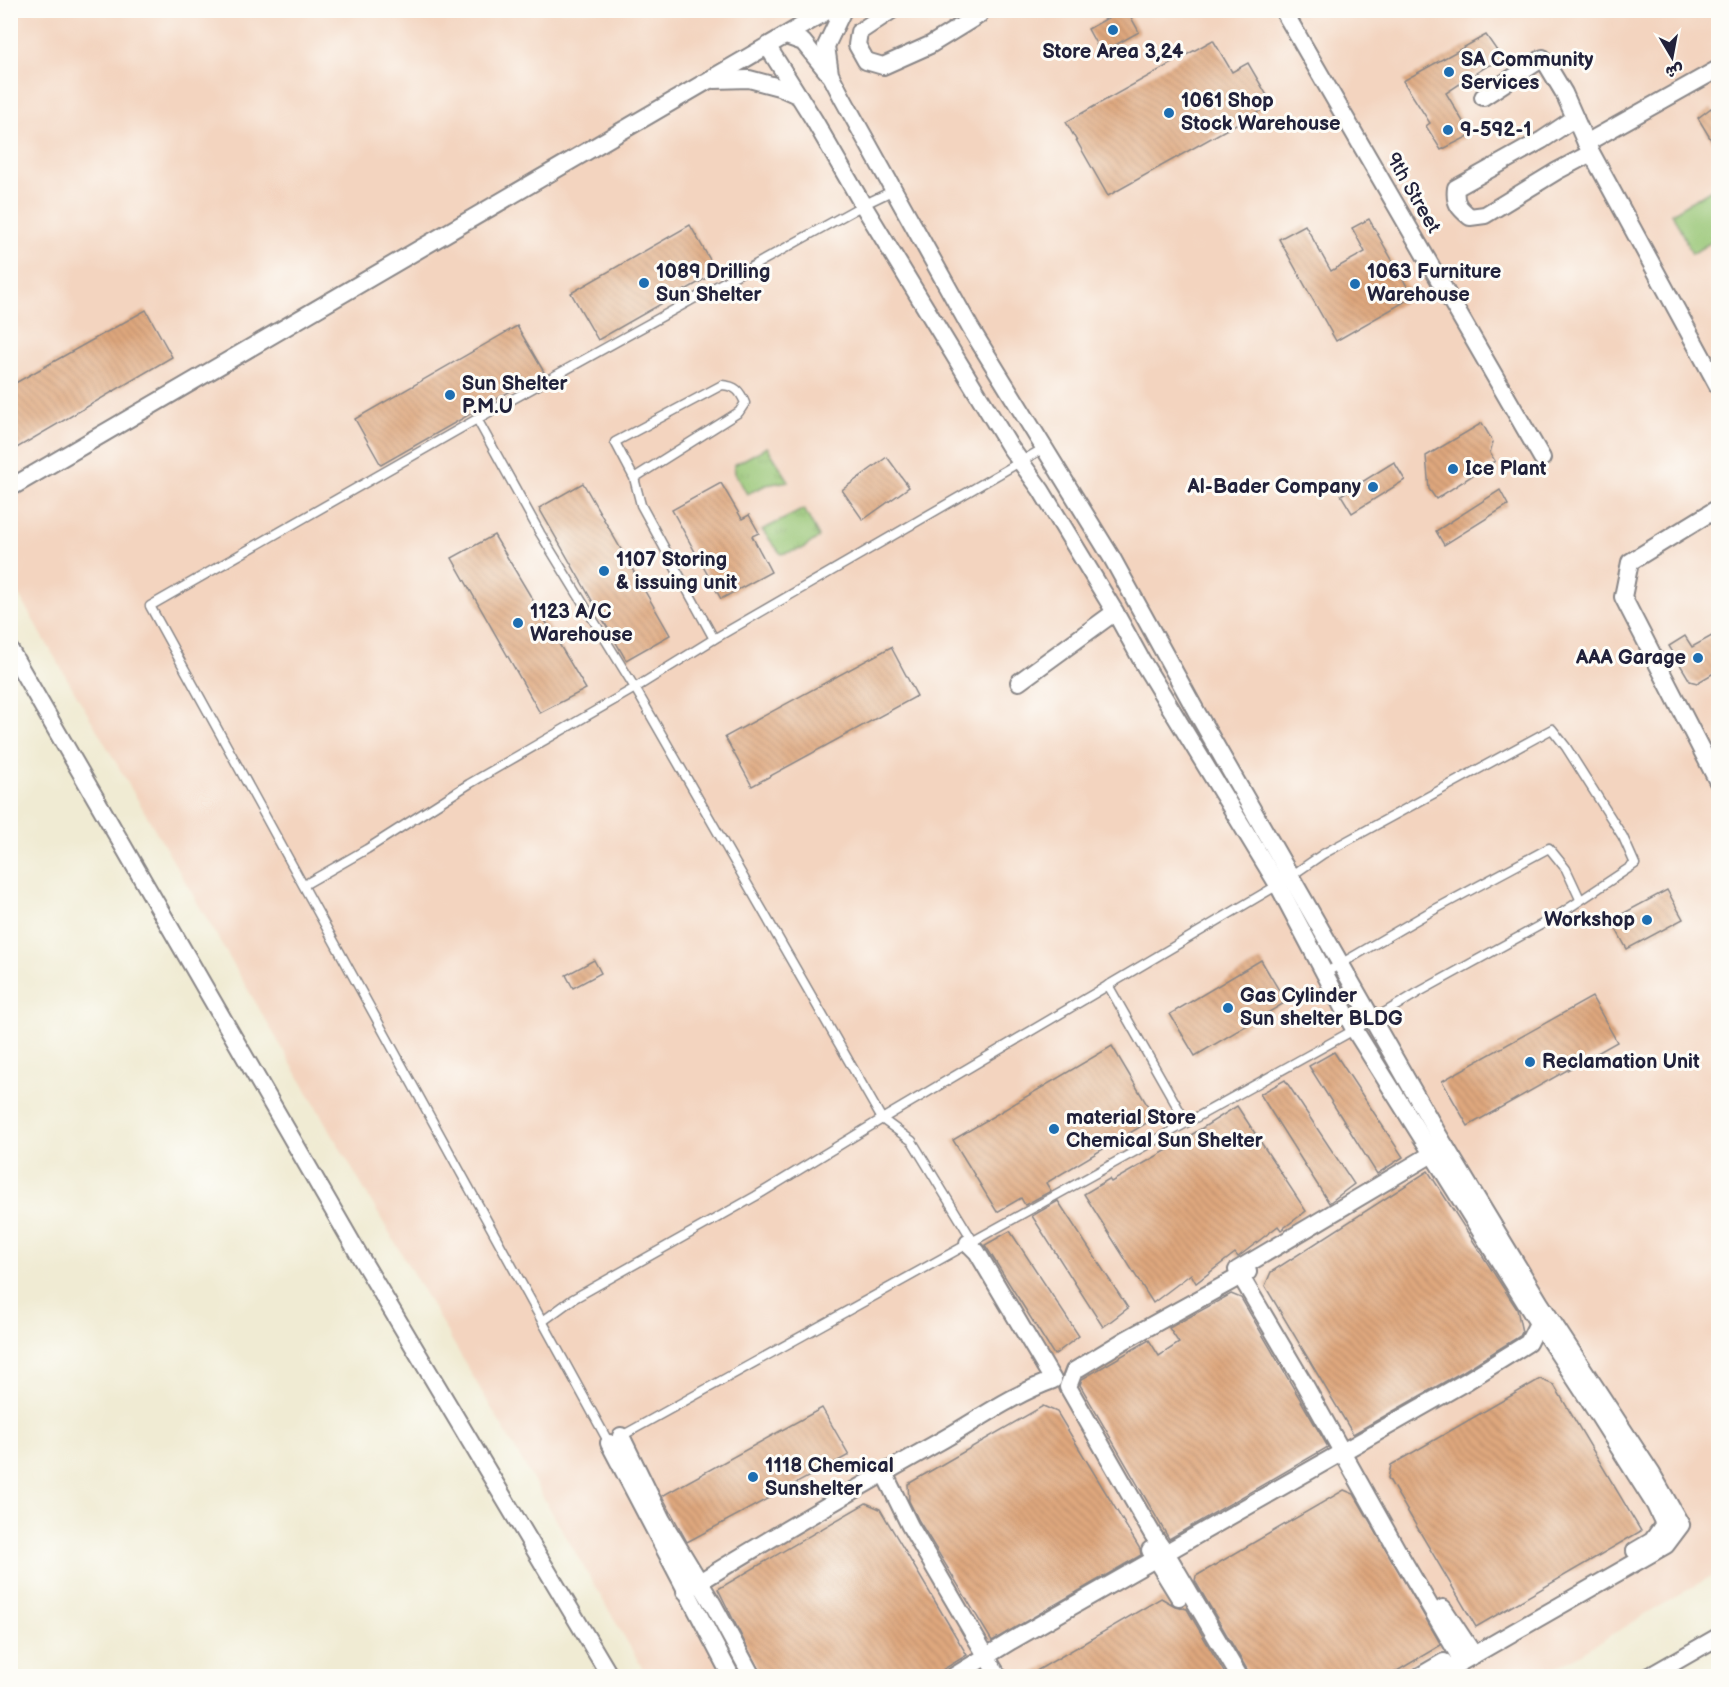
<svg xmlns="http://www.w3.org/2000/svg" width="1729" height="1687" viewBox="0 0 1729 1687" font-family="'Balsamiq Sans','Playpen Sans Arabic',sans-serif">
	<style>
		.built { fill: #f3d4bf }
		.grass { fill: url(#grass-tufts); stroke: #5c7457; stroke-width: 1.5 }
		.garden { fill: #96c573; stroke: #5c7457; stroke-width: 1.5 }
		.building { fill: url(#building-back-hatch) }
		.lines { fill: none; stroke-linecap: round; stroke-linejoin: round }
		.lane-casing { stroke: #898687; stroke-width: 11 }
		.street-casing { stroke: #898687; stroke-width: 20 }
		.lane { stroke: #fff; stroke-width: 8 }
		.street { stroke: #fff; stroke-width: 16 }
		.poi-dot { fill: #1f6fb2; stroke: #fdfcf7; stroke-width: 2 }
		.labels { text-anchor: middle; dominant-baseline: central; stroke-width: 6; stroke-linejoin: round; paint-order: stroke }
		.poi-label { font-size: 20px; font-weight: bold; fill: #22223b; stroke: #fdfcf7; text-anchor: start }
		.street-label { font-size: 20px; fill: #22223b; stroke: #fdfcf7 }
	</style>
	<defs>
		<pattern id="grass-tufts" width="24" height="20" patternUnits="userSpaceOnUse" patternTransform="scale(1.5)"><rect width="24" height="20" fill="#96c573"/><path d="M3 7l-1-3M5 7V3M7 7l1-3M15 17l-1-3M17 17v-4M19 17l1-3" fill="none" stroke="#81a964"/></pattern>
		<pattern id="building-back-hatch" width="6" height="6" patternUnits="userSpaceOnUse" patternTransform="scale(1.5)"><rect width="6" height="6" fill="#dea77d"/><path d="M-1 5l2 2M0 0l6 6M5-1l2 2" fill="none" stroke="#be8f6d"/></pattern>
	</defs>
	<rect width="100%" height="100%" fill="#fdfcf7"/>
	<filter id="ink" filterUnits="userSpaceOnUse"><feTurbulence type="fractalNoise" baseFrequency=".0167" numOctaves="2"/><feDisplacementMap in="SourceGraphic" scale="12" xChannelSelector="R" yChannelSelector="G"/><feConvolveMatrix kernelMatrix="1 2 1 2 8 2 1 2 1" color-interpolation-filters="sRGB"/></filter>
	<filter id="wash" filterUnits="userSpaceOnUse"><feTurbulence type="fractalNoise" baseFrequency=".008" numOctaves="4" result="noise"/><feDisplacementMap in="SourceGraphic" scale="24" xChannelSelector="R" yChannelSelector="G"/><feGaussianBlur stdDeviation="1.35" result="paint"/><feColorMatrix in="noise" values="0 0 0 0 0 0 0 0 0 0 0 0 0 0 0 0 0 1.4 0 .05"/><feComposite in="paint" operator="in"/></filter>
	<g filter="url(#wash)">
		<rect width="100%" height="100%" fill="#f0ebd3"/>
		<!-- built -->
		<polygon class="built" points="10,11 1718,11 1718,1572 1542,1676 647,1676 11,582"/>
		<!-- grass -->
		<g class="grass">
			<polygon points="767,447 789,481 766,485 747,494 735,473 734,465"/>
			<polygon points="804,509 819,537 802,549 781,554 762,530"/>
		</g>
		<!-- garden -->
		<polygon class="garden" points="1718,185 1718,238 1692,254 1672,213"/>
		<g id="blocks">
			<!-- building -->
			<g class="building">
				<polygon points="1122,10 1127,10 1139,32 1101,53 1088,29"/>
				<polygon points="1486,35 1504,61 1487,66 1446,93 1471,135 1441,150 1426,126 1430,123 1403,81"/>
				<polygon points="1213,40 1232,72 1248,63 1272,104 1108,196 1066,122"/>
				<polygon points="1711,108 1719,119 1719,153 1698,118"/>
				<polygon points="1369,219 1413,297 1336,341 1279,239 1305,225 1331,271 1365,252 1352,228"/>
				<polygon points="690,225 717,272 598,340 571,293"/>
				<polygon points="146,310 172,357 10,452 10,386"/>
				<polygon points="517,326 544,372 381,465 355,419"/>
				<polygon points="1482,423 1493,442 1490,453 1495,461 1436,499 1429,489 1426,456"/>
				<polygon points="887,457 909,487 863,520 842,490"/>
				<polygon points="1394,462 1405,480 1352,513 1341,495"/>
				<polygon points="583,483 670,635 626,660 539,508"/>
				<polygon points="721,483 742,519 749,515 759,533 752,536 771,572 721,599 672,510"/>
				<polygon points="1500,490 1508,505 1444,545 1436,531"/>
				<polygon points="494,535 586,689 540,713 452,558"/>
				<polygon points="1719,632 1719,670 1697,683 1690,681 1669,646 1685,636 1692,647"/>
				<polygon points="891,647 917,696 752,786 725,737"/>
				<polygon points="1667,890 1683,919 1627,949 1611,920"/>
				<polygon points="594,960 601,973 573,988 566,975"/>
				<polygon points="1261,960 1286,1002 1195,1056 1170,1014"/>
				<polygon points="1592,997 1617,1042 1468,1126 1442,1081"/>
				<polygon points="1112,1046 1155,1118 1046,1183 1051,1191 1025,1205 1021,1198 997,1212 953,1140"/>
				<polygon points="1334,1052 1403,1157 1377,1174 1309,1066"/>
				<polygon points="1285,1080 1354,1184 1329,1203 1260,1094"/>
				<polygon points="1237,1106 1306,1211 1281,1230 1278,1226 1238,1257 1235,1253 1196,1283 1191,1274 1153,1303 1084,1194 1109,1179 1111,1182 1169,1149"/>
				<polygon points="1428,1171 1517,1309 1522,1332 1520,1336 1462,1372 1353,1434 1265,1286 1271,1272"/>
				<polygon points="1058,1201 1128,1308 1103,1327 1032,1216"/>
				<polygon points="1010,1231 1079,1336 1054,1355 985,1245"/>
				<polygon points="1231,1294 1241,1298 1328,1447 1169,1539 1080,1385 1082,1379 1149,1340 1159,1356 1179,1343 1169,1328"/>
				<polygon points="1540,1379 1554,1385 1641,1531 1476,1627 1388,1478 1391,1465"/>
				<polygon points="1043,1406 1057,1412 1140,1549 1141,1555 992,1641 919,1521 909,1501 908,1484"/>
				<polygon points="822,1408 849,1455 687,1542 662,1496"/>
				<polygon points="1344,1490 1354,1494 1441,1645 1387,1677 1249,1677 1248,1671 1195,1581 1196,1576"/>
				<polygon points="866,1503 880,1509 967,1655 931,1677 762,1677 718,1589"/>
				<polygon points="1161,1598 1175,1606 1187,1609 1227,1677 1026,1677"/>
			</g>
		</g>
	</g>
	<g filter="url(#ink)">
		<use href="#blocks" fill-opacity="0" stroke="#898687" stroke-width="1.5"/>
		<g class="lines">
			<defs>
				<g id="lane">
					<polyline points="894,190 863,205 477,419 150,606 609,1443 1372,1020 1419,992 1557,916 1635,864 1623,837 1566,747 1552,729 1323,854 1278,885 882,1119 635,688 714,639 1044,448"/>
					<path d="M634 478 615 442 722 385C736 386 740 391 745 403L739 412 634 478 641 505 714 639"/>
					<polyline points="304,885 367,849 469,784 635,688 540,533 477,419"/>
					<polyline points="1325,973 1428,913 1549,848 1566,869 1580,899"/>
					<polyline points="1108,985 1186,1122"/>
					<polyline points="543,1321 573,1299 756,1196 882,1119 912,1141 973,1241"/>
				</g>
				<g id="street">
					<polyline points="843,10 826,46 830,74 843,99 971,329 1112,558 1196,711 1439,1136 1540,1303 1652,1474 1681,1525 1666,1545 1437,1676"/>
					<polyline points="892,10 859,32 857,45 866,61 883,66 930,45 979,15 981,10"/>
					<polyline points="1283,10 1542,458"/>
					<polyline points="786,36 803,42 829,74"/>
					<polyline points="768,47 814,120 863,205 1010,447 1041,490 1115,612 1019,682"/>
					<polyline points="1718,69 1586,143 1718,386"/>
					<polyline points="714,80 749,79 779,87 799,96"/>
					<polyline points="1483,97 1543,58 1564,93 1586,143"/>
					<path d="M1575 118 1542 140 1456 188C1454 203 1459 208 1470 217L1485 215 1557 171 1591 153"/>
					<polyline points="10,488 829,10"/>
					<polyline points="1718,508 1630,562 1623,597 1718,782"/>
					<polyline points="1115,612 1142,661 1278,885 1354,1029 1533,1315 1583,1391 1655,1505 1664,1524 1652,1541 1635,1551"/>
					<polyline points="10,650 362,1260 610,1676"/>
					<polyline points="1432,1154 1237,1270 1302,1380 1401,1557 1458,1654"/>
					<polyline points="621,1436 662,1520 714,1606 752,1676"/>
					<polyline points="609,1443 731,1676"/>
					<polyline points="884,1473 910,1526 998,1676"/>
					<polyline points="1150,1550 1179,1597"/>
					<path d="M685 1591C768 1539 852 1491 937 1443 975 1422 1011 1395 1053 1380L977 1252 968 1243"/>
					<polyline points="1443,1608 1474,1655"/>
					<polyline points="954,1676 1011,1641 1467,1381 1528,1343 1538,1323"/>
					<polyline points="1239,1676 1171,1561 1153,1535 1068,1387 1074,1371 1125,1340 1248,1272"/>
					<polyline points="1420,1676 1444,1662"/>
					<polyline points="1650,1676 1718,1637"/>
				</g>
			</defs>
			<!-- lane casing -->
			<use href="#lane" class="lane-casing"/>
			<!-- street casing -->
			<use href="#street" class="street-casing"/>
			<!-- lane -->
			<use href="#lane" class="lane"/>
			<!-- street -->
			<use href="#street" class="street"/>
		</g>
	</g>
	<!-- markers -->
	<g class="poi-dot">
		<circle cx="1113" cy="30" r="6"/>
		<circle cx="1449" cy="72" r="6"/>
		<circle cx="1169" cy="113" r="6"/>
		<circle cx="1448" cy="130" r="6"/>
		<circle cx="644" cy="283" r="6"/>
		<circle cx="1355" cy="284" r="6"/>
		<circle cx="450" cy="395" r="6"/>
		<circle cx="1453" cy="469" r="6"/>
		<circle cx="1373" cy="487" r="6"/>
		<circle cx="604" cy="571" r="6"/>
		<circle cx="518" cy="623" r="6"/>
		<circle cx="1698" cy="658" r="6"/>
		<circle cx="1647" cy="920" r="6"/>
		<circle cx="1228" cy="1008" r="6"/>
		<circle cx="1530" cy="1062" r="6"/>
		<circle cx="1054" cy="1129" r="6"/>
		<circle cx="753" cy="1477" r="6"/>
	</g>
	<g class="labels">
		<!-- poi labels -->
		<g class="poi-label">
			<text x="1113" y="52" text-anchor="middle">Store Area 3,24</text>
			<text x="1461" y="60">SA Community<tspan x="1461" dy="23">Services</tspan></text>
			<text x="1181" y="101">1061 Shop<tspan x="1181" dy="23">Stock Warehouse</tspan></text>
			<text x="1460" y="130">9-592-1</text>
			<text x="656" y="272">1089 Drilling<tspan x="656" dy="23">Sun Shelter</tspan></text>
			<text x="1367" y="272">1063 Furniture<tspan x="1367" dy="23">Warehouse</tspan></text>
			<text x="462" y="384">Sun Shelter<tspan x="462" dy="23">P.M.U</tspan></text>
			<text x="1465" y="469">Ice Plant</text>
			<text x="1361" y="487" text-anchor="end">Al-Bader Company</text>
			<text x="616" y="560">1107 Storing<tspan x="616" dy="23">&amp; issuing unit</tspan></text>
			<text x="530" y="612">1123 A/C<tspan x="530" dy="23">Warehouse</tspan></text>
			<text x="1686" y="658" text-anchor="end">AAA Garage</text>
			<text x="1635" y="920" text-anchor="end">Workshop</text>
			<text x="1240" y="996">Gas Cylinder<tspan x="1240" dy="23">Sun shelter BLDG</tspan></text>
			<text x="1542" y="1062">Reclamation Unit</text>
			<text x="1066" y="1118">material Store<tspan x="1066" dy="23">Chemical Sun Shelter</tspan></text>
			<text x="765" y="1466">1118 Chemical<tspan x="765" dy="23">Sunshelter</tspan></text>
		</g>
		<!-- street labels -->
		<g class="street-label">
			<text transform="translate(1413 193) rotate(60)">9th Street</text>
		</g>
	</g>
	<!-- margin -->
	<rect width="1729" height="1687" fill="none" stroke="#fdfcf7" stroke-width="36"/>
	<!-- north arrow -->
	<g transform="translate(1672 57) rotate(170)" stroke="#fdfcf7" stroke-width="4.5" paint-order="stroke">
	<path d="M0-4.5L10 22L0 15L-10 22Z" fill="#22223b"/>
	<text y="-9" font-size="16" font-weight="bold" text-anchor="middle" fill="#22223b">ش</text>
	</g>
</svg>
